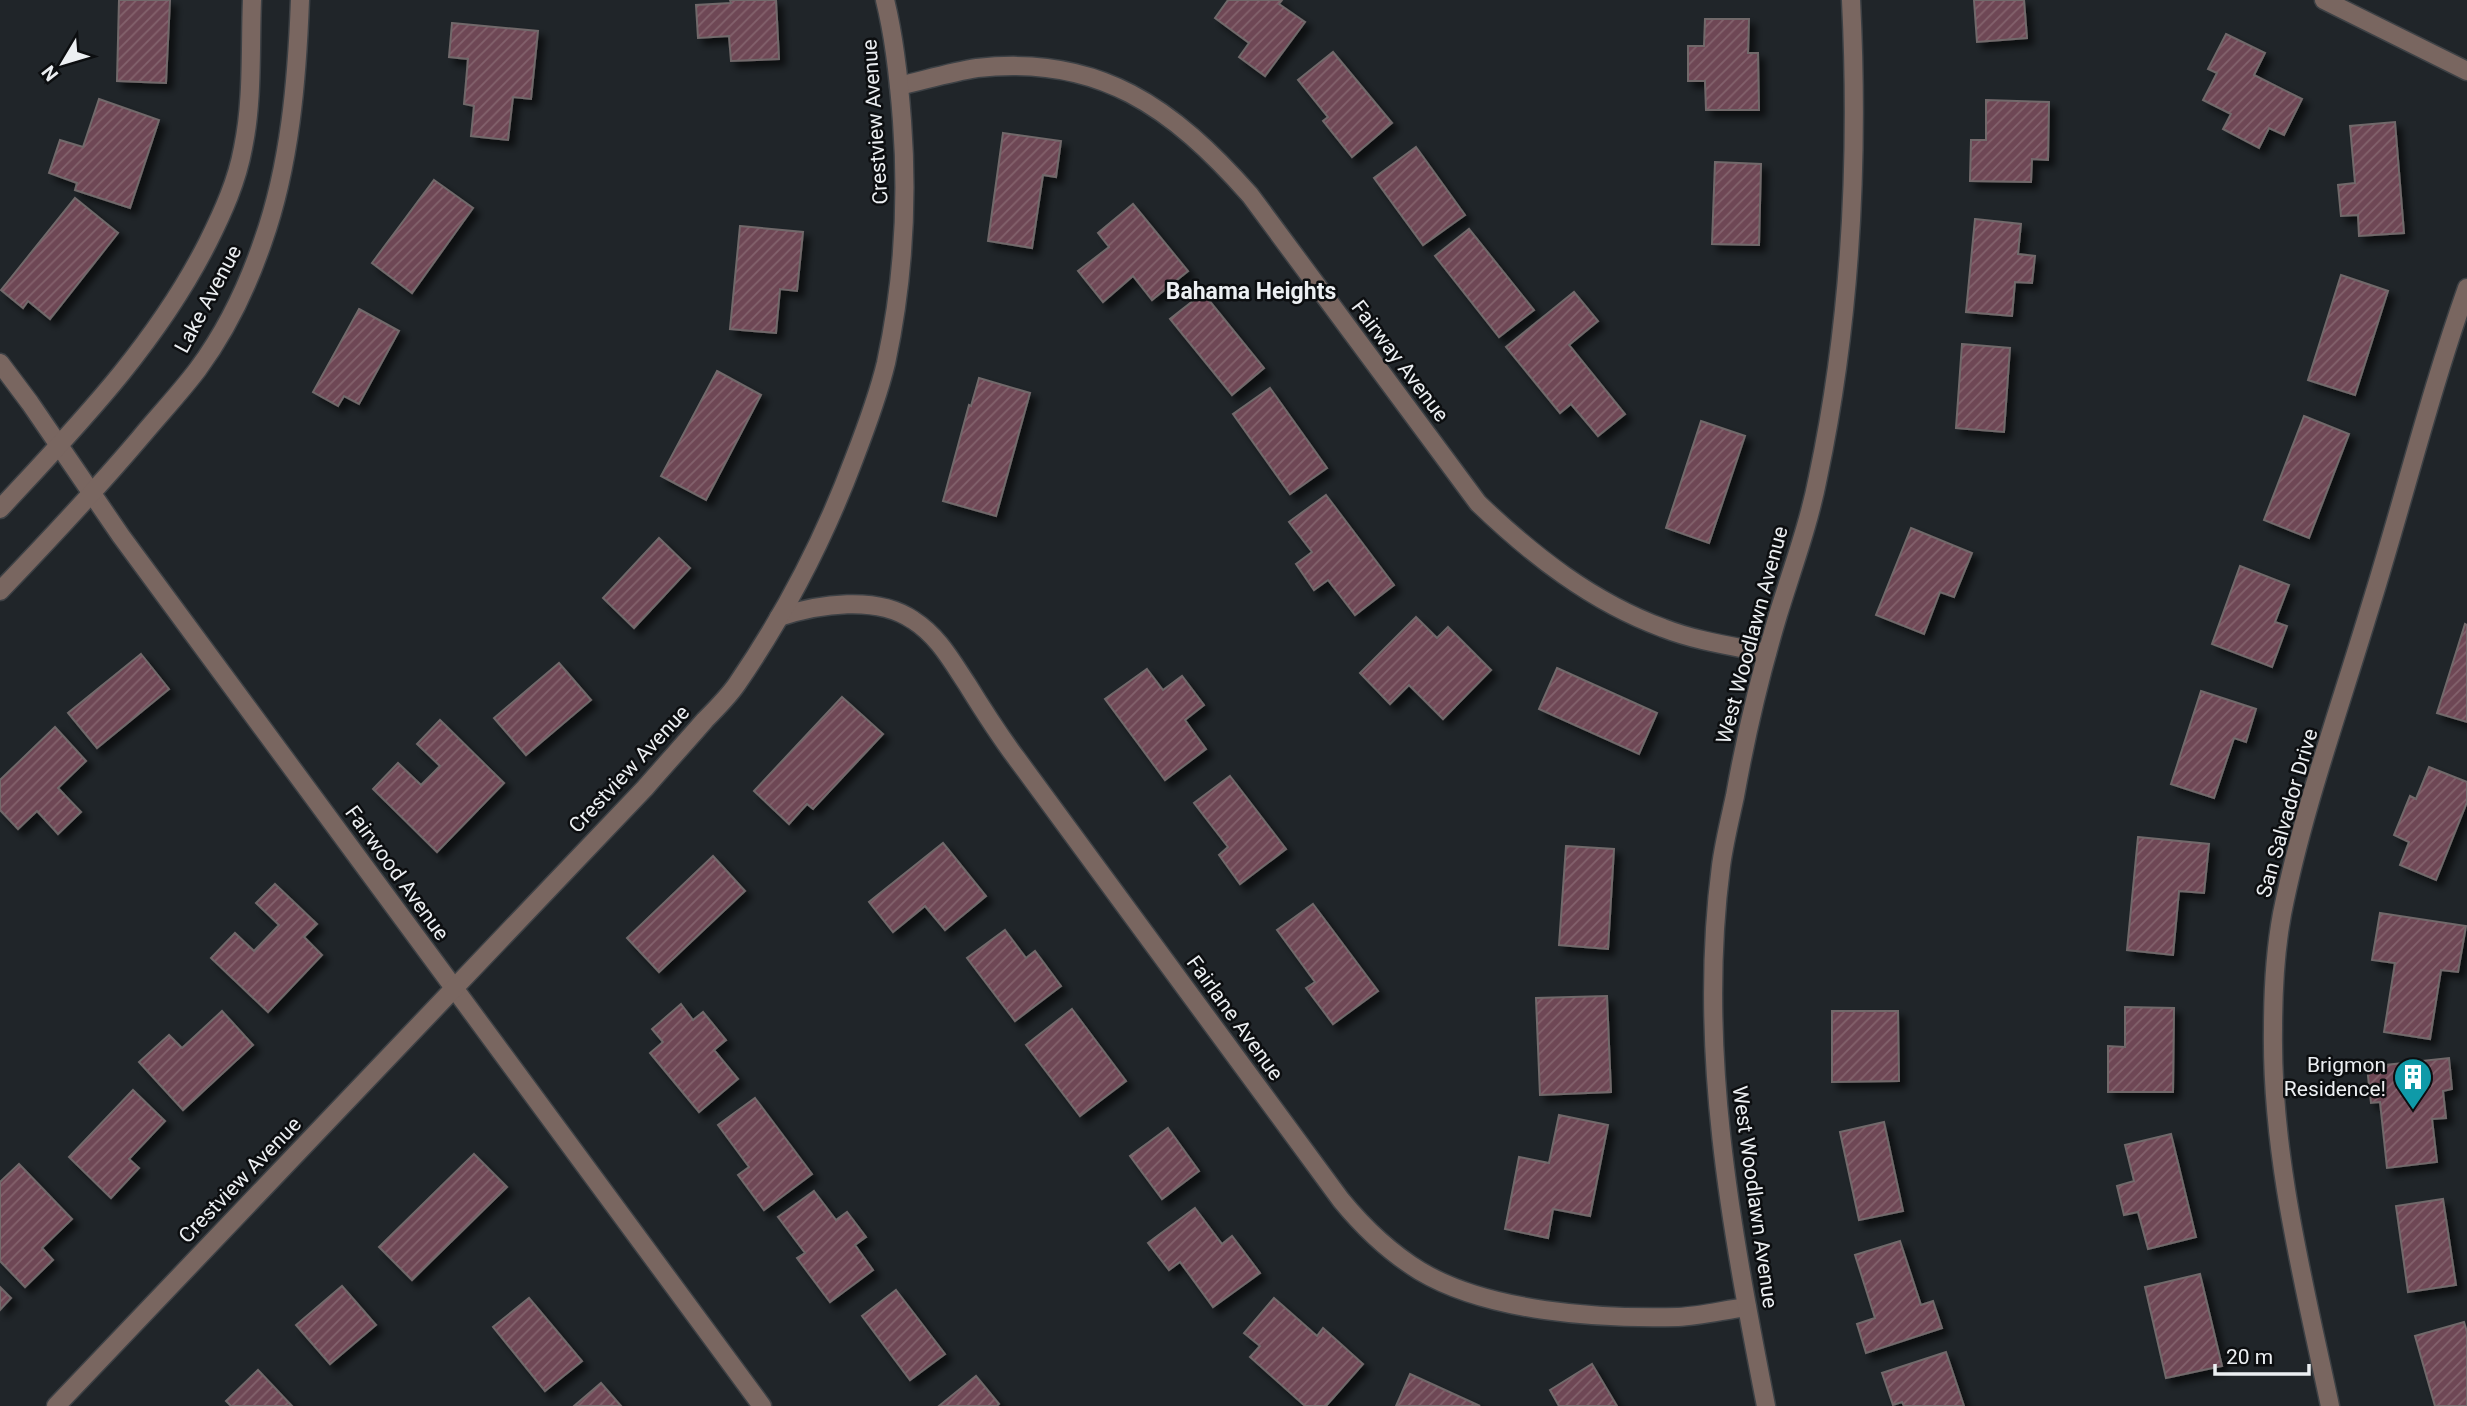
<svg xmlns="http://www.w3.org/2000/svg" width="2467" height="1406" viewBox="0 0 2467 1406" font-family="Roboto,sans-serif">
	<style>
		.building { fill: url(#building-hatch); stroke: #71696b; stroke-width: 2; filter: url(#shadow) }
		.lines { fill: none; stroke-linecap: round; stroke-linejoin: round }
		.minor-casing { stroke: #3d4145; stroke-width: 21 }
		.tertiary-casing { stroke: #3d4145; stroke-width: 21 }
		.minor { stroke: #796660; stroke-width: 18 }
		.tertiary { stroke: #796660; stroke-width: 18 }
		.labels { text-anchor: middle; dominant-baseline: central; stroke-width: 5; stroke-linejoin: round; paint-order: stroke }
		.street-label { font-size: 21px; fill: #eceff2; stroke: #0c0e10 }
		.poi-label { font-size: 21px; fill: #eceff2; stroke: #0c0e10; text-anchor: end }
		.neighbourhood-label { font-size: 23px; font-weight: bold; fill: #eceff2; stroke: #0c0e10 }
	</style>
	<defs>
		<pattern id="building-hatch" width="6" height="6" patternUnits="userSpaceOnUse" patternTransform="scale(1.75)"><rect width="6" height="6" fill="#6e4754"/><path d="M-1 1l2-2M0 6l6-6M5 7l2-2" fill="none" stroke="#83626d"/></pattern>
		<filter id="shadow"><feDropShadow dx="6" dy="6" stdDeviation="3.5" flood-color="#0009"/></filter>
	</defs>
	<rect width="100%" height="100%" fill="#202529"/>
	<!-- building -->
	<g class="building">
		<polygon points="119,0 170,0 166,83 117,81"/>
		<polygon points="730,0 776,0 779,59 731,61 729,36 698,38 696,5 731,3"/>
		<polygon points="1228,0 1282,0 1279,4 1305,22 1265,76 1239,57 1249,43 1215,18"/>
		<polygon points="1974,0 2024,0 2027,38 1977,42"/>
		<polygon points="1705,19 1749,19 1748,53 1758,53 1759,110 1706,110 1705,81 1688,81 1688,46 1704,46"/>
		<polygon points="452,23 538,31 531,99 513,97 508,140 471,136 474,106 464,104 468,59 449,57"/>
		<polygon points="2226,34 2265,53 2254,75 2302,99 2284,135 2269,128 2259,148 2223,129 2231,114 2203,100 2217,73 2208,69"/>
		<polygon points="1333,52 1392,123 1352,157 1323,121 1328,117 1298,80"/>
		<polygon points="99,99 159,120 130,208 75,190 77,183 49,173 60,140 83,147"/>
		<polygon points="1986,100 2049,102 2048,160 2032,159 2031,182 1970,181 1971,140 1986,140"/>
		<polygon points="2395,122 2404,233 2359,236 2358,215 2341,216 2338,185 2355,183 2350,126"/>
		<polygon points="1003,133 1061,141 1056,177 1043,175 1032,248 988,241"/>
		<polygon points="1416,147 1465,215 1423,245 1374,178"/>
		<polygon points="1715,162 1761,164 1759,245 1712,244"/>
		<polygon points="434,180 473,208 412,293 372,263"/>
		<polygon points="75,198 118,233 50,319 28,301 23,308 1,290"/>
		<polygon points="1133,204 1188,271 1152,300 1133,276 1103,302 1078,271 1109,247 1098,233"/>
		<polygon points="1975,219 2021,224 2018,254 2035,256 2032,283 2015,282 2012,316 1966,312"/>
		<polygon points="740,226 803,232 797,291 780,289 776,333 730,329"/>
		<polygon points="1469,229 1534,310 1499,337 1435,256"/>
		<polygon points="2341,275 2388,291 2355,395 2308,380"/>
		<polygon points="1574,292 1598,321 1569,345 1625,414 1598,436 1571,404 1560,413 1506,347"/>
		<polygon points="1203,293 1264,368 1232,395 1170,319"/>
		<polygon points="359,309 399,331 359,404 344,396 338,406 313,392"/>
		<polygon points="1962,344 2010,348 2004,432 1956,428"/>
		<polygon points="717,371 761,395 706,500 661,476"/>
		<polygon points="979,378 1030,393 996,516 943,501 969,405 971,406"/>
		<polygon points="1270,388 1327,468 1290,494 1233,414"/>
		<polygon points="2304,416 2349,434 2309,538 2264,520"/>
		<polygon points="1701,421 1745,436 1709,543 1666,528"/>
		<polygon points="1326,495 1394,585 1355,615 1328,580 1314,590 1296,564 1312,552 1289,522"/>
		<polygon points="1911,528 1972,553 1954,597 1940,592 1924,634 1876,615"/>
		<polygon points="659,538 690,568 634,628 603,598"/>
		<polygon points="2240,566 2289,585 2275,622 2287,626 2272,667 2212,644"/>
		<polygon points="1416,617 1437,638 1448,627 1491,670 1443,719 1409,685 1390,704 1360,673"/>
		<polygon points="2465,624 2467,625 2467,722 2437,713"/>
		<polygon points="141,654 169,689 97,748 68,713"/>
		<polygon points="559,663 591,700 526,755 494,718"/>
		<polygon points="1557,668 1657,713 1639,754 1539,709"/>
		<polygon points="1147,669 1163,690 1182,676 1204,705 1185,720 1206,749 1165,780 1105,699"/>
		<polygon points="2201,691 2256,709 2246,742 2234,738 2214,798 2171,784"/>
		<polygon points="842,697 883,734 813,809 807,804 789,824 754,791"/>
		<polygon points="440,720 504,783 437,852 373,789 398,763 421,785 440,766 417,744"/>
		<polygon points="55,727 86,761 58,788 81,812 58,834 37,811 18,829 0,810 0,780"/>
		<polygon points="2429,767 2467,782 2467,802 2436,880 2400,865 2409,842 2394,835 2410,796 2416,799"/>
		<polygon points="1230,776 1286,849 1240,884 1219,855 1228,847 1194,803"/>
		<polygon points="2138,837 2209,844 2204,893 2179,891 2173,955 2127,950"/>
		<polygon points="943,843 986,896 945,930 925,906 893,932 869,902"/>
		<polygon points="1566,846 1614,849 1608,949 1559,945"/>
		<polygon points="713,856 745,891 659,972 627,938"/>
		<polygon points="275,884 317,924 304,937 322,955 268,1012 211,958 235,933 254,951 279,925 256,903"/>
		<polygon points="1313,904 1378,991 1333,1024 1306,988 1315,982 1277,930"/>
		<polygon points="2380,913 2466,926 2458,972 2441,970 2430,1039 2384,1032 2395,963 2372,960"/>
		<polygon points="1005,930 1026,958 1035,951 1061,986 1015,1021 967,958"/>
		<polygon points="1607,996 1611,1092 1540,1095 1536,998"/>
		<polygon points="681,1004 693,1020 703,1012 726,1040 714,1050 738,1079 699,1112 650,1053 663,1042 652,1029"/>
		<polygon points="2125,1007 2174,1008 2173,1092 2108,1092 2108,1046 2125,1047"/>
		<polygon points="1072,1009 1126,1081 1080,1116 1026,1045"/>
		<polygon points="222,1011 253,1045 183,1110 139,1062 169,1035 182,1048"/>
		<polygon points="1832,1011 1898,1011 1899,1081 1832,1082"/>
		<polygon points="2449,1058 2452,1089 2443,1091 2446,1118 2432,1119 2437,1162 2387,1168 2380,1102 2371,1103 2367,1067"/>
		<polygon points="133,1090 165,1121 129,1159 139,1168 111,1198 69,1157"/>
		<polygon points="755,1098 812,1174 764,1210 738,1175 749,1167 718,1125"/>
		<polygon points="1559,1115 1608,1125 1590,1216 1553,1209 1548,1238 1505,1229 1519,1157 1549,1163"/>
		<polygon points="1884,1122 1903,1211 1859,1220 1840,1132"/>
		<polygon points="1168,1128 1199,1171 1162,1199 1130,1156"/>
		<polygon points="2171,1134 2196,1237 2148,1249 2138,1212 2124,1215 2117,1186 2134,1181 2125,1145"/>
		<polygon points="474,1154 507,1187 412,1280 379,1247"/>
		<polygon points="19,1164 72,1219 42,1248 53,1260 25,1287 0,1261 0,1182"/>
		<polygon points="814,1191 836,1220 847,1212 866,1237 855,1245 873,1270 830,1302 797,1258 805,1253 778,1217"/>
		<polygon points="2443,1199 2456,1285 2408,1292 2396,1206"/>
		<polygon points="1195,1208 1222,1244 1232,1236 1260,1273 1213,1307 1180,1262 1169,1270 1148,1243"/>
		<polygon points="1900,1241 1921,1305 1933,1301 1942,1328 1866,1353 1857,1324 1875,1318 1855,1255"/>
		<polygon points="2200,1274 2222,1366 2166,1378 2145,1287"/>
		<polygon points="342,1286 376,1325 330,1364 296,1325"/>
		<polygon points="0,1287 11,1298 0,1310"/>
		<polygon points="896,1290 945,1354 910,1380 862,1316"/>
		<polygon points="529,1298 582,1361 545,1391 493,1327"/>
		<polygon points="1274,1298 1317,1336 1323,1328 1363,1364 1326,1406 1305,1406 1250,1357 1260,1346 1244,1333"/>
		<polygon points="2464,1322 2467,1332 2467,1406 2435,1406 2415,1336"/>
		<polygon points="1946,1352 1964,1406 1904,1406 1902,1402 1893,1405 1882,1373"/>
		<polygon points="1592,1364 1617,1406 1559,1406 1550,1390"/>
		<polygon points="258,1370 292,1406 231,1406 226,1401"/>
		<polygon points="1410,1374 1480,1406 1396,1406"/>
		<polygon points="976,1376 999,1404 997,1406 939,1406"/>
		<polygon points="601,1383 621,1406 574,1406"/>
	</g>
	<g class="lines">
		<defs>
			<g id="minor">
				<polyline points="2324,0 2467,71"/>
				<path d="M899 86C925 80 951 72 977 68 1099 54 1173 108 1250 195L1478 503C1532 555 1592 602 1663 628 1696 641 1732 646 1767 653"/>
				<polyline points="0,363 30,403 121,536 762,1406"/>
				<path d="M0 509C78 425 156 345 208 242 223 212 237 181 243 148 253 100 250 49 252 0"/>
				<path d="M0 591C48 541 95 491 140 438 159 415 180 393 198 369 226 331 248 285 263 241 290 165 297 80 300 0"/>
				<path d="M779 617C818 604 877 595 913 620 938 636 951 660 967 684 983 710 999 735 1017 759 1125 906 1233 1053 1341 1200 1364 1228 1389 1252 1420 1271 1489 1312 1599 1319 1678 1317 1701 1316 1724 1310 1747 1307"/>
				<path d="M56 1406 645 788C665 765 685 743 705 720 716 709 728 697 737 684 785 614 824 539 854 459 866 428 878 396 886 363 903 284 908 202 902 121 899 80 895 40 885 0"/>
				<path d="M2330 1406C2304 1283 2271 1157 2273 1029 2273 991 2275 952 2282 914 2302 813 2338 713 2368 614 2402 506 2429 395 2467 288"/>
			</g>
			<path id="tertiary" d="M1766 1406C1731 1227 1697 1049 1721 866 1724 843 1730 819 1735 796 1746 734 1760 675 1778 615 1792 569 1809 524 1818 477 1851 321 1859 160 1851 0"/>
		</defs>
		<!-- minor casing -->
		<use href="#minor" class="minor-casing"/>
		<!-- tertiary casing -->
		<use href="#tertiary" class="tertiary-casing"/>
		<!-- minor -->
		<use href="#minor" class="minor"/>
		<!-- tertiary -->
		<use href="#tertiary" class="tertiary"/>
	</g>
	<!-- icons -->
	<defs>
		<symbol id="building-pin" viewBox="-11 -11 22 30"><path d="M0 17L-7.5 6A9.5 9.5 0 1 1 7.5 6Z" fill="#0f9aa8" stroke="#0c0e10"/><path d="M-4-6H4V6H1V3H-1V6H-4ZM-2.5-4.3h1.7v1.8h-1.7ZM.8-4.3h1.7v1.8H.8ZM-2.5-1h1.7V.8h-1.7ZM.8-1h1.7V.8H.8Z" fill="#fff"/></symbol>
	</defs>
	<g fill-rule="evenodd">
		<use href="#building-pin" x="2391" y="1055" width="44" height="60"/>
	</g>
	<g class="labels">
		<!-- street labels -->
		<g class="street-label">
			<text transform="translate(875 122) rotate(-94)">Crestview Avenue</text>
			<text transform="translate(208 299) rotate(-62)">Lake Avenue</text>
			<text transform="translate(1400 361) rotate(53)">Fairway Avenue</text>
			<text transform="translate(1752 635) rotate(-75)">West Woodlawn Avenue</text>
			<text transform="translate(629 769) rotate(-47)">Crestview Avenue</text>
			<text transform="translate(2287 813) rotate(-74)">San Salvador Drive</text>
			<text transform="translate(397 873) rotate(54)">Fairwood Avenue</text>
			<text transform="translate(1235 1018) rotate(54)">Fairlane Avenue</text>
			<text transform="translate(240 1180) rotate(-46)">Crestview Avenue</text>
			<text transform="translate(1755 1197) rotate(82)">West Woodlawn Avenue</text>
		</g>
		<!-- poi labels -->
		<g class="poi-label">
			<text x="2386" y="1065">Brigmon<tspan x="2386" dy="24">Residence!</tspan></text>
		</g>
		<!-- neighbourhood labels -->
		<g class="neighbourhood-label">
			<text x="1251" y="291">Bahama Heights</text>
		</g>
	</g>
	<!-- north arrow -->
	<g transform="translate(63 63) rotate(232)" stroke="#0c0e10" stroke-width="5" paint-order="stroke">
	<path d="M0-5L12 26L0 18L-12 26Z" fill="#eceff2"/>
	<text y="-10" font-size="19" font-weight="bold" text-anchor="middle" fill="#eceff2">N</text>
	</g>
	<!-- scale -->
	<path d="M2215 1364v10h94v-10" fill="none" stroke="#eceff2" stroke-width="3.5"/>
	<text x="2226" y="1364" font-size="21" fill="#eceff2" stroke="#0c0e10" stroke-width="5" paint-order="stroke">20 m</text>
</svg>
